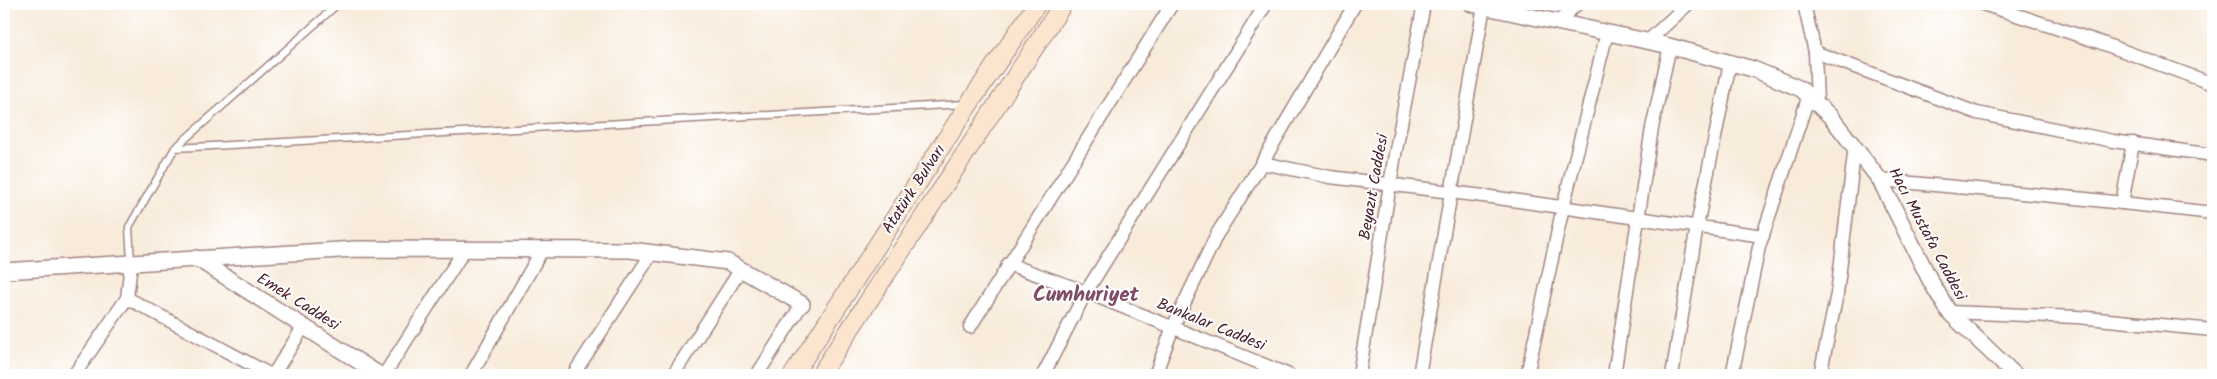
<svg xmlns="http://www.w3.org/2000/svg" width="2217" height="379" viewBox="0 0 2217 379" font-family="Kalam,sans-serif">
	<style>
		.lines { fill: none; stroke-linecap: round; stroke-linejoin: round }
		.service-casing { stroke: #a18582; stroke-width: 9 }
		.minor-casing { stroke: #a18582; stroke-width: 15 }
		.tertiary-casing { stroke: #a18582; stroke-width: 18 }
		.secondary-casing { stroke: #a18582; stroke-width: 20 }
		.service { stroke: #fff; stroke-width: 6 }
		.minor { stroke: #fff; stroke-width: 12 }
		.tertiary { stroke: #fff; stroke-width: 15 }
		.secondary { stroke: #fce5cf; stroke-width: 18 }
		.labels { text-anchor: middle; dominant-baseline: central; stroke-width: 4; stroke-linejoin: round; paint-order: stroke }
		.street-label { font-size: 16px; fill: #4a1f2b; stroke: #fff }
		.district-label { font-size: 21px; font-weight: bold; fill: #814c65; stroke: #fff }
	</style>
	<rect width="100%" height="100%" fill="#fff"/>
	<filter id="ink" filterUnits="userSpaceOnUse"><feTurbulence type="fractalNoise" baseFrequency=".02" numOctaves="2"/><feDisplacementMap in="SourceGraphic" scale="10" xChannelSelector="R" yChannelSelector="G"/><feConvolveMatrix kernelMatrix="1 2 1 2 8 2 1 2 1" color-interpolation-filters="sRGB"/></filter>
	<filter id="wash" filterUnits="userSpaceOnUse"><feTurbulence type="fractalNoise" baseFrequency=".0096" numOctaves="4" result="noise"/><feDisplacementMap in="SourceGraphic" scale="20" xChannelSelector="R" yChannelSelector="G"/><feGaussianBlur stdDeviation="1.12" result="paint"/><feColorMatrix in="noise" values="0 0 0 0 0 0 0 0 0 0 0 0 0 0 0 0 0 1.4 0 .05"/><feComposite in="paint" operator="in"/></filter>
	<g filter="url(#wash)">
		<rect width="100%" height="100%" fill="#f8ebda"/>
	</g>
	<g filter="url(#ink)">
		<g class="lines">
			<defs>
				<g id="service">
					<polyline points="175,148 965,104"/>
					<polyline points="131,262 129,227 175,148 338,4"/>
				</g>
				<g id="minor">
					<polyline points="1804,4 1815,52 1817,102"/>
					<polyline points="1983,4 2099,42 2213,84"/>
					<polyline points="1558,22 1577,4"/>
					<polyline points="1648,41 1688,4"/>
					<polyline points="1815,52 1977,113 2113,141 2213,155"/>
					<polyline points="1262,163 1330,177 1491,197 1763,236"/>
					<polyline points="1880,180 2086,199 2213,213"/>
					<polyline points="2122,203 2133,143"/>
					<polyline points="1008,264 1086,292 1289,375"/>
					<polyline points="127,298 271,375"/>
					<polyline points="1949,312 2077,317 2213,330"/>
					<polyline points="970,327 1172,4"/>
					<polyline points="74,375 127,298 131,264"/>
					<polyline points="273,375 304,326"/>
					<polyline points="384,375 465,249"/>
					<polyline points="471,375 542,250"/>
					<polyline points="573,375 652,253"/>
					<polyline points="673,375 741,269"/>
					<polyline points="757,375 802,304"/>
					<polyline points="1043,375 1086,292 1266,4"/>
					<polyline points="1155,375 1173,327 1217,234 1262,163 1355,4"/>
					<polyline points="1359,375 1394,160 1424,4"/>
					<polyline points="1419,375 1484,6"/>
					<polyline points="1527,375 1563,207 1607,33"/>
					<polyline points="1614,375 1652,128 1670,46"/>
					<polyline points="1672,375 1697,226 1730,63"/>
					<polyline points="1732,375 1759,247 1809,95"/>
					<polyline points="1820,375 1837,294 1855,146"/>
				</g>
				<g id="tertiary">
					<polyline points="1472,4 1665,45 1753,69 1801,89 1831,117 1880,180 1931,282 1949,312 2015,375"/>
					<polyline points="196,258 380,375"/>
					<polyline points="4,271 356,249 630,250 728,262 802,304"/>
				</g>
				<g id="secondary">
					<polyline points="793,375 969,104 1037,4"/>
					<polyline points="820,375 1063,4"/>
				</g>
			</defs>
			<!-- service casing -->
			<use href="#service" class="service-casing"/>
			<!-- minor casing -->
			<use href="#minor" class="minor-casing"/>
			<!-- tertiary casing -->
			<use href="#tertiary" class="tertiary-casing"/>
			<!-- secondary casing -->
			<use href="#secondary" class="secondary-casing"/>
			<!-- service -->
			<use href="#service" class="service"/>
			<!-- minor -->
			<use href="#minor" class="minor"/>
			<!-- tertiary -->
			<use href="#tertiary" class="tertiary"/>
			<!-- secondary -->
			<use href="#secondary" class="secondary"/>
		</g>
	</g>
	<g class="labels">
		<!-- street labels -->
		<g class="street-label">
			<text transform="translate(1374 187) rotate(-80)">Beyazıt Caddesi</text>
			<text transform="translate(914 189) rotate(-57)">Atatürk Bulvarı</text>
			<text transform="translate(1927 234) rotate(62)">Hacı Mustafa Caddesi</text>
			<text transform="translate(298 302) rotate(32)">Emek Caddesi</text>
			<text transform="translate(1211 325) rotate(22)">Bankalar Caddesi</text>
		</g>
		<!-- district labels -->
		<g class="district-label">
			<text x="1086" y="295">Cumhuriyet</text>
		</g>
	</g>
	<!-- margin -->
	<rect width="2217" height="379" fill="none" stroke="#fff" stroke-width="20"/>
</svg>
